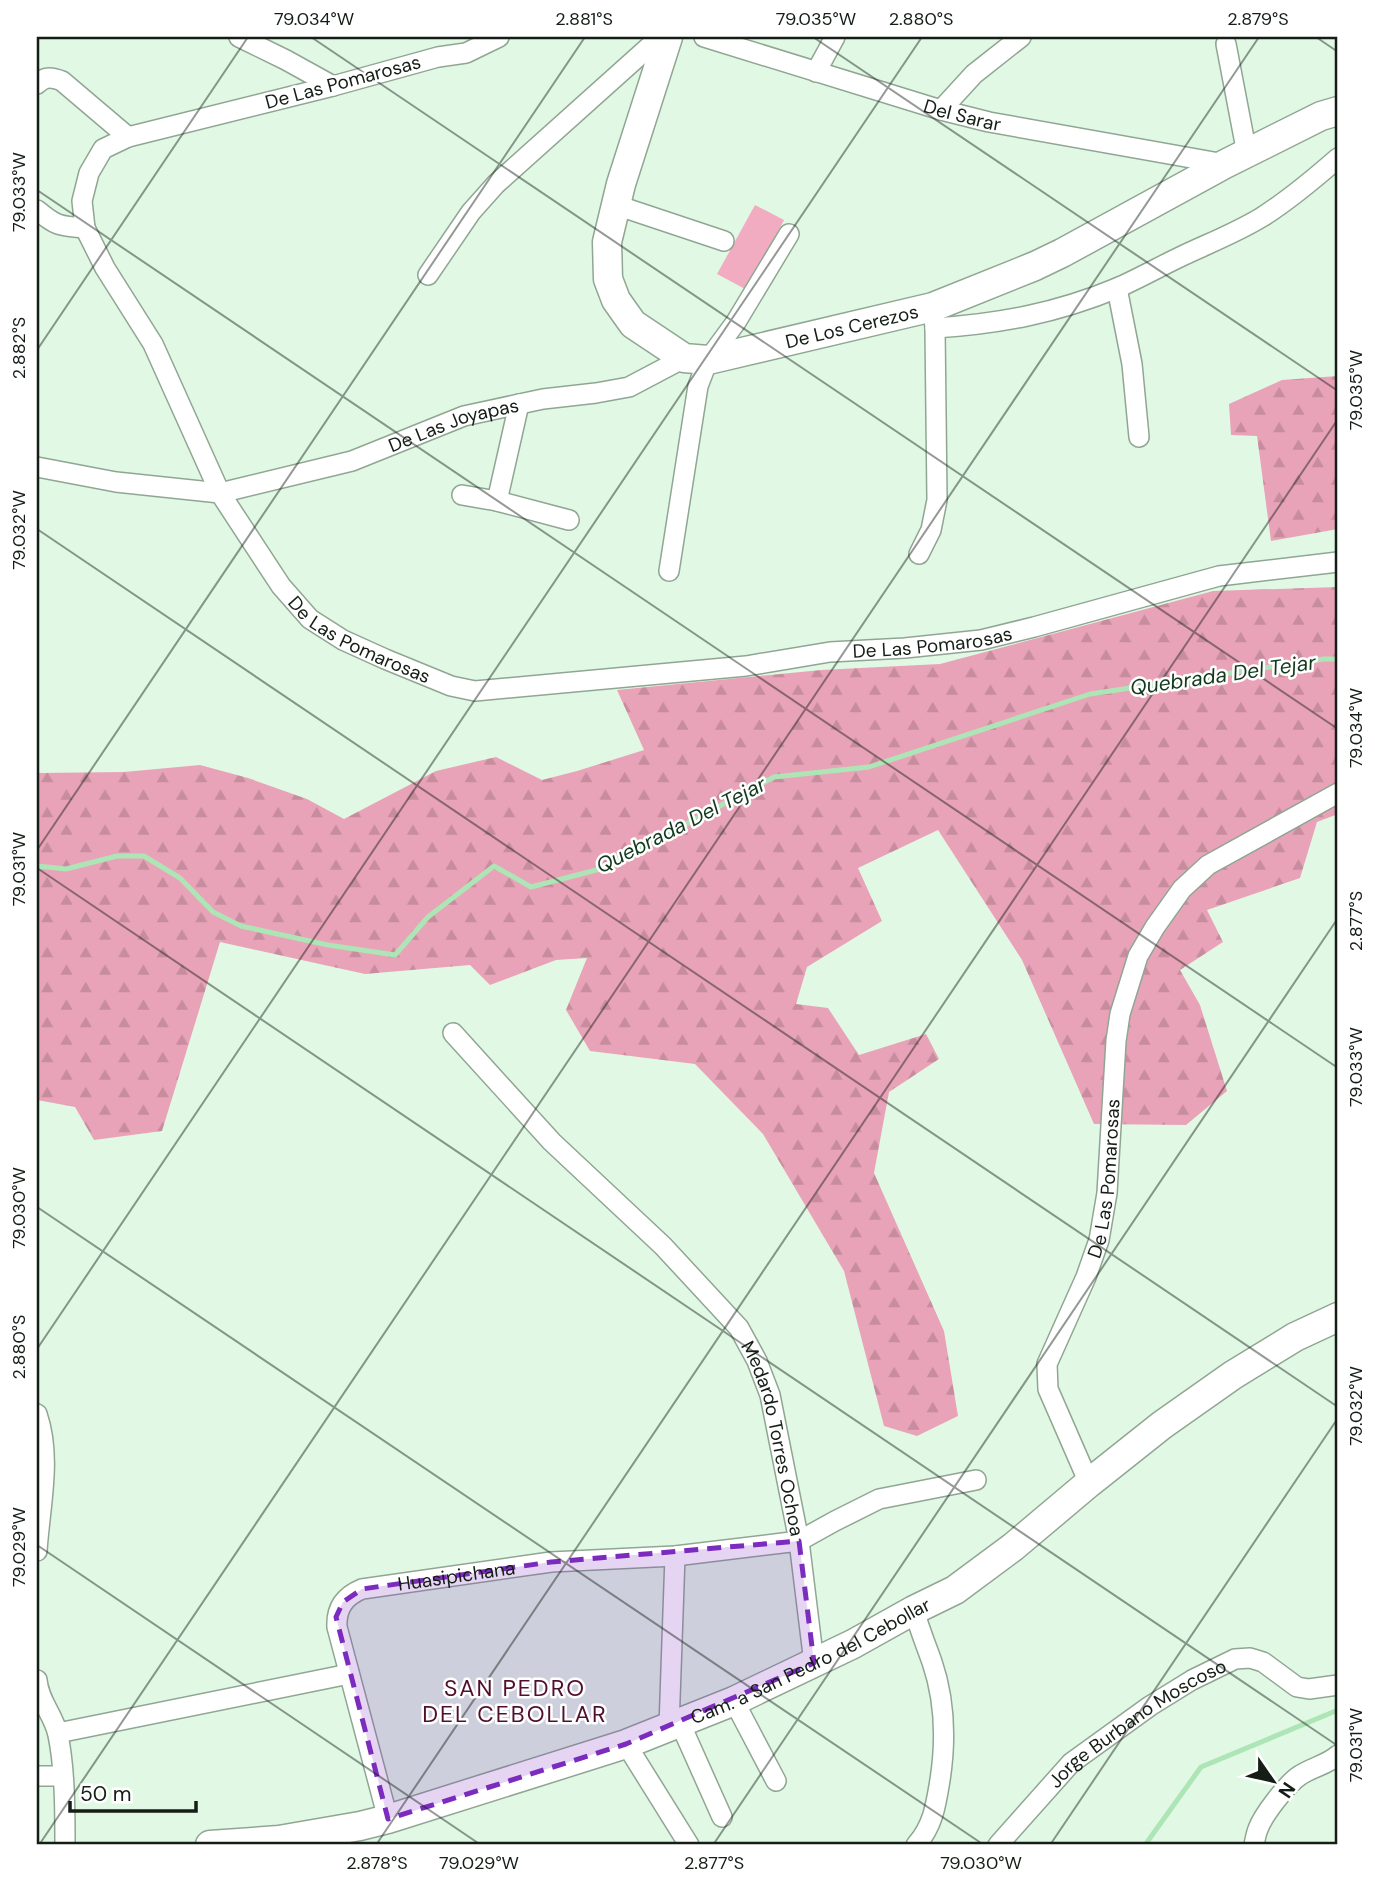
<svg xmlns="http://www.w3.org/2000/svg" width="1375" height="1882" viewBox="0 0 1375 1882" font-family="'DM Sans',sans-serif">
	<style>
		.forest { fill: url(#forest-firs) }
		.garden { fill: #f1acc1 }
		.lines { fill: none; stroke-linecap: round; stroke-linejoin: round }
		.stream { stroke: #ade5b6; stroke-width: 5 }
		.street-casing { stroke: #90a693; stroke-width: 22 }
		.secondary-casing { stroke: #90a693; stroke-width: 31 }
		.street { stroke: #fff; stroke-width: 19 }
		.secondary { stroke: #fff; stroke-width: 28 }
		.marked { fill: #7b2cbf; fill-opacity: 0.2; stroke: #7b2cbf; stroke-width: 5; stroke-dasharray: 14 9; stroke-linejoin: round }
		.ticks { fill: none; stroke: #141d16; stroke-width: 2; stroke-opacity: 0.45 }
		.labels { text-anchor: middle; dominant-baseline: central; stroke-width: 5; stroke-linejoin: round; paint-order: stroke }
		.street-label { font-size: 19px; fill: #141d16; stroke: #fff }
		.water-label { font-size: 21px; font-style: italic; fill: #113a1c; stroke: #fff }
		.quarter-label { font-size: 23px; letter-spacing: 2px; fill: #510f2b; stroke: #fff }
		.neatline { fill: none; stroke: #141d16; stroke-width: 2.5 }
		.ticks-label { font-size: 18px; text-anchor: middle; fill: #141d16 }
	</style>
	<defs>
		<pattern id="forest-firs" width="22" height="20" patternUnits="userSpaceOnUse" patternTransform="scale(1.75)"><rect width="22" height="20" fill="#e9a3b8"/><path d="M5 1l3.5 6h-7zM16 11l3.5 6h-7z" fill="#c78c9d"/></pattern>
	</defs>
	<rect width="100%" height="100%" fill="#e1f9e4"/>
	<!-- forest -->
	<g class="forest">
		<polygon points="1338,376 1338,529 1271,541 1257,436 1231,435 1229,404 1282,380"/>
		<polygon points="1338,587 1338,814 1317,822 1300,878 1207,910 1223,942 1180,970 1200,1005 1227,1091 1186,1125 1094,1124 1022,960 938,830 858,868 882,921 807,967 796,1004 828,1008 859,1055 926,1034 939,1059 889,1092 874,1173 944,1331 958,1416 917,1436 884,1426 844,1271 763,1134 695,1064 590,1051 566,1010 587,958 556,960 490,985 470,965 365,974 220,942 162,1131 94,1140 75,1107 37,1100 37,773 124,772 200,765 248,778 307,799 344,819 436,771 496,757 542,780 577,771 644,750 617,690 821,670 940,664 1213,591"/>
	</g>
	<!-- garden -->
	<polygon class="garden" points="755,205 784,220 747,290 717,274"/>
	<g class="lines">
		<!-- stream -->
		<g class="stream">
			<polyline points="37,866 66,869 117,856 144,856 180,878 213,912 241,926 328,945 395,955 428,917 494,866 531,887 604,868 774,777 869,767 1090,694 1324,659 1338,659"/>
			<polyline points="1145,1845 1201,1767 1338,1710"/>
		</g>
		<defs>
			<g id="street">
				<polyline points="239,37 286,60 333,86"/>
				<path id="s1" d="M499 37 466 53 438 57 333 86 128 137 103 149 89 173 82 201 85 228 105 268 153 344 220 493 281 586 310 619 343 640 385 659 451 686 475 691 746 666 830 652 905 648 981 640 1034 627 1219 576 1338 562"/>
				<path id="s2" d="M704 37 941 110 989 122 1225 164"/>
				<polyline points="1226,44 1247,154"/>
				<polyline points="816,72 835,37"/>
				<path d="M37 84C45 76 52 77 62 81L128 137"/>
				<polyline points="941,110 974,74 1021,37"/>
				<polyline points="616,205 724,241"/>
				<path d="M37 210C56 226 59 226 85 228"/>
				<polyline points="428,275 471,212 496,184 660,37"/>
				<polyline points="1117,288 1132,364 1139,437"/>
				<path d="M933 307 935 328C999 324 1057 313 1117 288 1138 279 1159 267 1180 257 1207 244 1236 233 1262 217 1289 200 1314 179 1338 158"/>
				<path id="s3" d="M37 467 116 482 220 493 352 461 464 416 543 399 596 393 629 387 684 358"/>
				<polyline points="462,495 497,501 569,520"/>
				<polyline points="497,501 519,404"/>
				<polyline points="919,554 931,530 937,500 935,328"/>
				<polyline points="669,571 698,386 708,360 736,322 789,234"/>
				<path id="s4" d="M453 1033 552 1142 663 1246 739 1328 757 1361 770 1395 799 1541 814 1663"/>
				<path d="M37 1414C52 1458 40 1505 37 1551"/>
				<path id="s5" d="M1089 1483 1048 1389 1047 1364 1086 1277 1099 1240 1107 1193 1116 1041 1120 1014 1138 956 1155 927 1182 889 1208 865 1338 793"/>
				<path d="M914 1610C919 1628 926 1645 932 1662 945 1700 946 1741 940 1780 936 1805 933 1826 916 1845"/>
				<path d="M37 1680C39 1702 54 1715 58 1735 65 1769 65 1811 65 1845"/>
				<polyline points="734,1701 776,1781"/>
				<polyline points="680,1723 722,1817"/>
				<polyline points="669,1727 675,1556"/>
				<polyline points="58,1733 349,1674"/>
				<polyline points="626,1744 689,1845"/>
				<polyline points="37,1776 62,1776"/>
				<path id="s6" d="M388 1819 337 1627C336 1608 345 1596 362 1589L551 1562 675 1556 799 1541 835 1521 879 1499 976 1480"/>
				<path id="s7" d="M998 1845 1071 1763 1150 1706 1192 1680 1235 1659 1250 1658 1263 1662 1297 1687 1309 1689 1338 1685"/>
				<path d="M1254 1845C1255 1840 1256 1834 1258 1829 1263 1815 1287 1784 1299 1776 1312 1767 1327 1765 1338 1755"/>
			</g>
			<g id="secondary">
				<path id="s8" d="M668 37 621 184 607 242 608 279 616 300 633 324 684 358 708 360 933 307 1035 266 1062 253 1225 164 1321 116 1338 111"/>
				<path id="s9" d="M210 1845 279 1840 360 1826 388 1819 626 1744 734 1701 853 1644 914 1610 955 1590 1013 1547 1089 1483 1162 1425 1233 1375 1295 1337 1338 1317"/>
			</g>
		</defs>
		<!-- street casing -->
		<use href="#street" class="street-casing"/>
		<!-- secondary casing -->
		<use href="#secondary" class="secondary-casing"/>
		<!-- street -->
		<use href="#street" class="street"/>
		<!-- secondary -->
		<use href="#secondary" class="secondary"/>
	</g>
	<!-- marked area -->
	<path class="marked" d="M799 1541 814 1663 626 1744 388 1819 336 1617 343 1602 362 1589 551 1562Z"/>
	<!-- ticks -->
	<path class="ticks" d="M311 37 1338 729M813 37 1338 391M1316 37 1338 52M37 190 1338 1068M37 350 248 37M37 529 1338 1407M37 850 585 37M37 868 1338 1746M37 1207 984 1845M37 1349 922 37M37 1545 481 1845M39 1845 1259 37M376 1845 1338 419M713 1845 1338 918M1050 1845 1338 1418"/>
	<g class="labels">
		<!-- street labels -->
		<g class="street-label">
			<text transform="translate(343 82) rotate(-15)">De Las Pomarosas</text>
			<text stroke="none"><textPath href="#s2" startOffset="270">Del Sarar</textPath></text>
			<text stroke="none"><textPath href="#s8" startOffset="536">De Los Cerezos</textPath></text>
			<text stroke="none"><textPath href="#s3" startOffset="429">De Las Joyapas</textPath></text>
			<text stroke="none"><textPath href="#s1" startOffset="1003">De Las Pomarosas</textPath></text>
			<text stroke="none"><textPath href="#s1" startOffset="1591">De Las Pomarosas</textPath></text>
			<text stroke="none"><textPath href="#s5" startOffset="324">De Las Pomarosas</textPath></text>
			<text stroke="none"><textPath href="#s4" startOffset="528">Medardo Torres Ochoa</textPath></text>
			<text stroke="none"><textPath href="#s6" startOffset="343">Huasipichana</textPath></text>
			<text stroke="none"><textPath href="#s9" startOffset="632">Cam. a San Pedro del Cebollar</textPath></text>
			<text stroke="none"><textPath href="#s7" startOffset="187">Jorge Burbano Moscoso</textPath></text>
		</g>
		<!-- water labels -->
		<g class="water-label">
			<text transform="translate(1223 675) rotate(-8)">Quebrada Del Tejar</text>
			<text transform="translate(681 825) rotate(-27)">Quebrada Del Tejar</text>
		</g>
		<!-- quarter labels -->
		<g class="quarter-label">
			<text x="515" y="1688">SAN PEDRO<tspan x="515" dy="26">DEL CEBOLLAR</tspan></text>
		</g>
	</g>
	<!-- border -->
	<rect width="1375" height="1882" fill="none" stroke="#ffffff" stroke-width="77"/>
	<!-- north arrow -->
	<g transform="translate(1273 1781) rotate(124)" stroke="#ffffff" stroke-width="5" paint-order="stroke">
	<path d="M0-5L12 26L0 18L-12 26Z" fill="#141d16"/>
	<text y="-10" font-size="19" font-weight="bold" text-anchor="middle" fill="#141d16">N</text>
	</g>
	<!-- scale -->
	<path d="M70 1801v10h126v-10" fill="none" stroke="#141d16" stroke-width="3.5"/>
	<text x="80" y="1801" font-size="21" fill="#141d16" stroke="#ffffff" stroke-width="5" paint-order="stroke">50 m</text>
	<rect x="38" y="38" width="1298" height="1805" class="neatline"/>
	<g class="ticks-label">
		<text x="314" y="25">79.034°W</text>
		<text x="584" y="25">2.881°S</text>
		<text x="816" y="25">79.035°W</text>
		<text x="921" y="25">2.880°S</text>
		<text x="1258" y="25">2.879°S</text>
		<text transform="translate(19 192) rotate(-90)" y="6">79.033°W</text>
		<text transform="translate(19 348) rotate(-90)" y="6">2.882°S</text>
		<text transform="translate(1356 390) rotate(-90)" y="6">79.035°W</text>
		<text transform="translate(19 530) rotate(-90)" y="6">79.032°W</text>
		<text transform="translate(1356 728) rotate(-90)" y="6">79.034°W</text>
		<text transform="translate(19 869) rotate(-90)" y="6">79.031°W</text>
		<text transform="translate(1356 921) rotate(-90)" y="6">2.877°S</text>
		<text transform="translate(1356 1067) rotate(-90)" y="6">79.033°W</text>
		<text transform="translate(19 1208) rotate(-90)" y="6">79.030°W</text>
		<text transform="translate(19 1347) rotate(-90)" y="6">2.880°S</text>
		<text transform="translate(1356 1406) rotate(-90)" y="6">79.032°W</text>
		<text transform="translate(19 1547) rotate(-90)" y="6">79.029°W</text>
		<text transform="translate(1356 1745) rotate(-90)" y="6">79.031°W</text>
		<text x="377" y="1869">2.878°S</text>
		<text x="479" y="1869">79.029°W</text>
		<text x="714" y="1869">2.877°S</text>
		<text x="981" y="1869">79.030°W</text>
	</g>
</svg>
